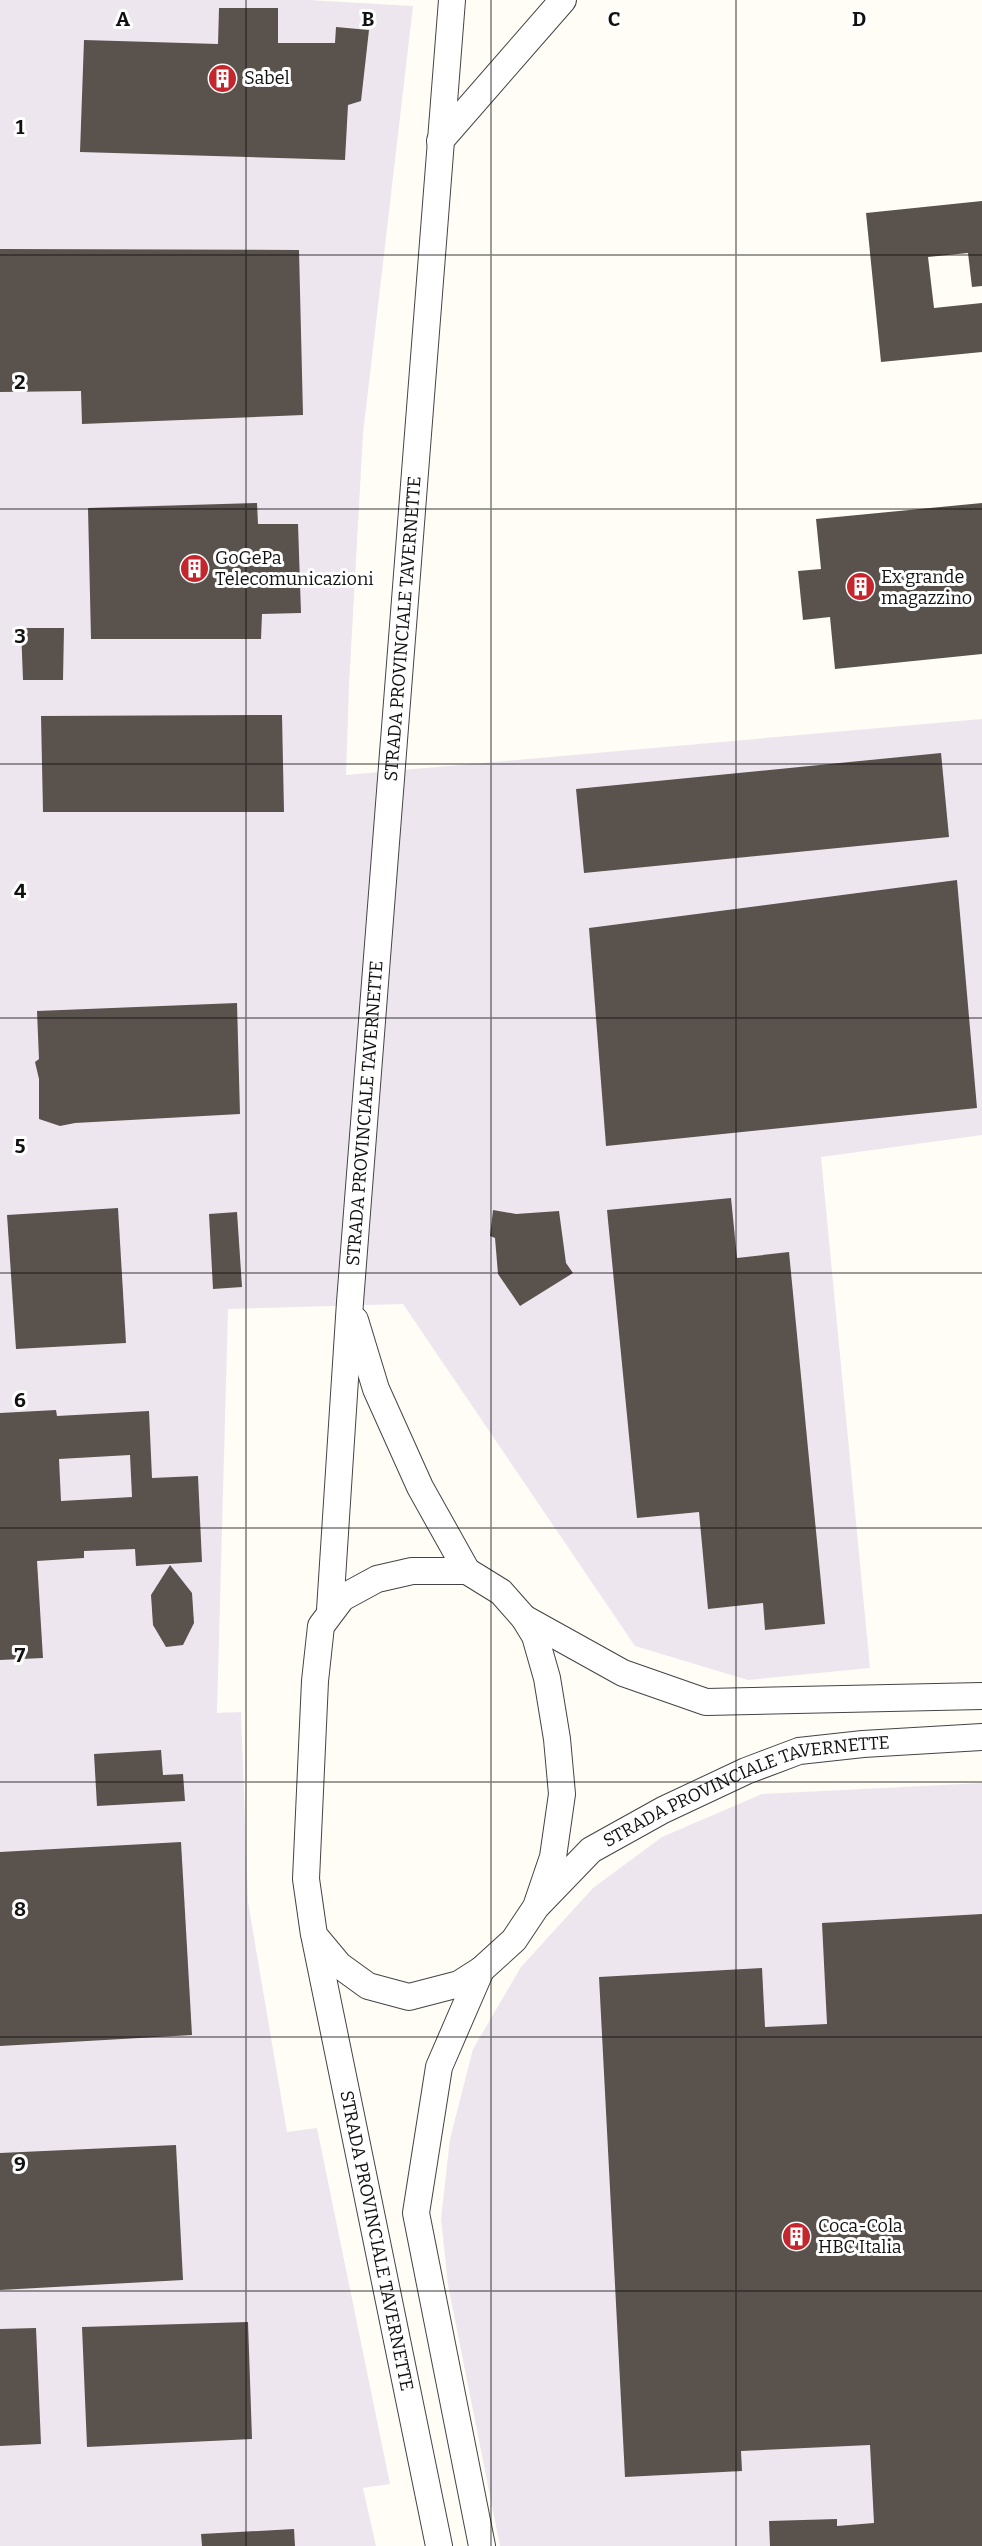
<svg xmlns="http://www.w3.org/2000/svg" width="982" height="2546" viewBox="0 0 982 2546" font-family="Bitter,serif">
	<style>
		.industrial { fill: #eee6ef }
		.building { fill: #5a524d; fill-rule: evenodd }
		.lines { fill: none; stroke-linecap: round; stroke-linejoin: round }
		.minor-casing { stroke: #444; stroke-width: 28 }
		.minor { stroke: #fff; stroke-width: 26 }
		.grid { fill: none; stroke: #111; stroke-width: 1.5; stroke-opacity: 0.55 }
		.labels { text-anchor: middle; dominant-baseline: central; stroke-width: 6; stroke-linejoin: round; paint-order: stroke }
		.poi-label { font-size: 18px; fill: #111; stroke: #fff; text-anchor: start }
		.street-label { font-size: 18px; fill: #111; stroke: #fff }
		.grid-label { font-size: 20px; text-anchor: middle; font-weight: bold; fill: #111; stroke: #fff; stroke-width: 6; stroke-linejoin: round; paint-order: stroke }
	</style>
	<rect width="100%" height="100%" fill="#fffdf5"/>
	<!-- industrial -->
	<g class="industrial">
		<polygon points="0,0 308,0 413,6 363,434 349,686 346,775 982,719 982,1135 821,1157 870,1668 748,1680 635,1646 403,1304 228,1309 217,1713 241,1712 248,1902 287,2132 317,2128 390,2484 363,2488 376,2546 0,2546"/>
		<polygon points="982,1783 982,2546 500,2546 448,2285 441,2219 450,2139 473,2049 521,1967 593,1888 662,1837 762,1794"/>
	</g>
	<!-- building -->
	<g class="building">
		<polygon points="219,8 278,8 278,43 335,43 336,27 369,30 361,101 348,105 345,160 80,152 84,40 218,44"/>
		<polygon points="982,201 982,286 972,287 968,253 928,257 934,308 982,303 982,352 881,362 866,213"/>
		<polygon points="0,249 299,250 303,415 82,424 81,391 0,392"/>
		<polygon points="257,503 258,524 298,524 301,613 262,614 261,639 91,639 88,508"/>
		<polygon points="982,503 982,654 835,669 830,617 803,620 798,571 821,569 816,519"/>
		<polygon points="21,628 64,628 63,680 23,680"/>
		<polygon points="282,715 284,812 43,812 41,716"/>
		<polygon points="941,753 949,837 584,873 576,789"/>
		<polygon points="957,880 977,1108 606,1146 589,928"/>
		<polygon points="237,1003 240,1114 75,1123 60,1126 39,1119 39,1079 35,1062 39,1059 37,1011"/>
		<polygon points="731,1198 737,1258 789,1252 825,1624 765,1630 763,1603 708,1609 699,1512 637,1518 607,1210"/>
		<polygon points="118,1208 126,1343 16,1349 7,1215"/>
		<polygon points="493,1210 516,1214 559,1211 566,1263 573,1273 520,1306 498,1274 495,1238 490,1236"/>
		<polygon points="237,1212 242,1287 213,1289 209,1214"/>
		<path d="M56 1410 57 1416 149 1411 152 1478 198 1476 202 1562 136 1566 135 1549 84 1551V1558L37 1561 43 1658 0 1660V1413ZM130 1455 132 1497 61 1501 59 1459Z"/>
		<polygon points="170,1565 192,1593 194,1623 183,1645 166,1647 153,1625 151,1595"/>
		<polygon points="161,1750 163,1775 183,1774 185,1801 97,1806 94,1754"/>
		<polygon points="181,1842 192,2035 0,2046 0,1852"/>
		<polygon points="982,1914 982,2546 770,2546 769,2521 837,2519 837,2526 874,2523 870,2445 741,2451 742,2471 625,2477 599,1977 762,1968 765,2027 827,2024 822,1923"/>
		<polygon points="176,2145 183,2280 0,2290 0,2153"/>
		<polygon points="248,2322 252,2439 87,2447 82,2327"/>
		<polygon points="36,2328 41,2444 0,2446 0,2329"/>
		<polygon points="294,2529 295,2546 202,2546 201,2534"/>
	</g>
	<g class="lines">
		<defs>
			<g id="minor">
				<polyline points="440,141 563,0"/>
				<polyline points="355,1320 376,1389 420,1487 467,1571"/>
				<path id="s1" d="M330 1610 350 1302 452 0"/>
				<polyline points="524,1618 623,1673 706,1702 982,1696"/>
				<path id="s2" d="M536 1907 553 1857 562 1794 557 1739 547 1678 535 1636 524 1618 501 1592 467 1571H412L377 1579 342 1598 321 1626 315 1681 306 1879 314 1935 339 1965 368 1986 409 1997 459 1984 481 1970 514 1940 536 1907 591 1850 663 1810 746 1771 799 1751 863 1744 982 1737"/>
				<path id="s3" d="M315 1939 439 2546"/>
				<polyline points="481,1970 439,2067 416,2213 482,2546"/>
			</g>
		</defs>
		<!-- minor casing -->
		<use href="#minor" class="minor-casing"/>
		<!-- minor -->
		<use href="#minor" class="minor"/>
	</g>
	<!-- grid -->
	<path class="grid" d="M246 0V2546M491 0V2546M736 0V2546M0 255H982M0 509H982M0 764H982M0 1018H982M0 1273H982M0 1528H982M0 1782H982M0 2037H982M0 2291H982"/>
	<!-- icons -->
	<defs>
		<symbol id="building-disc" viewBox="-11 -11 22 22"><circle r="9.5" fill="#c4262e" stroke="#fff"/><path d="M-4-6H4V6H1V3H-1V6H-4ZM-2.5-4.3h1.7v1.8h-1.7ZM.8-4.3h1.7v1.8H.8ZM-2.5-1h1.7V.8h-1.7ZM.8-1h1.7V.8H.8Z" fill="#fff"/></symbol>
	</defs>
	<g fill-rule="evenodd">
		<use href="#building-disc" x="206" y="62" width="33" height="33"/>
		<use href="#building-disc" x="178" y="552" width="33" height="33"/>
		<use href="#building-disc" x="844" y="570" width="33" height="33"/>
		<use href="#building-disc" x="780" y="2220" width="33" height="33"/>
	</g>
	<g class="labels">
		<!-- poi labels -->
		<g class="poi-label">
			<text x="244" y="78">Sabel</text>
			<text x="215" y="558">GoGePa<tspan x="215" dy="21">Telecomunicazioni</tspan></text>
			<text x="881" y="577">Ex grande<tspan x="881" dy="21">magazzino</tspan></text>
			<text x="818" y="2226">Coca-Cola<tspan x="818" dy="21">HBC Italia</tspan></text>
		</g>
		<!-- street labels -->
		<g class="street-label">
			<text stroke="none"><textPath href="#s1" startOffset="984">STRADA PROVINCIALE TAVERNETTE</textPath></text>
			<text stroke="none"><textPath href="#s1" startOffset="498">STRADA PROVINCIALE TAVERNETTE</textPath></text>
			<text stroke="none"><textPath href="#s2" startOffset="1376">STRADA PROVINCIALE TAVERNETTE</textPath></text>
			<text stroke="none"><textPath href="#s3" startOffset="308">STRADA PROVINCIALE TAVERNETTE</textPath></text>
		</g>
	</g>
	<g class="grid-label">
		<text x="123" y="26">A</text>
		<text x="368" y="26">B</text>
		<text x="614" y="26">C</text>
		<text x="859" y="26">D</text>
		<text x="20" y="134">1</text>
		<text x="20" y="389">2</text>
		<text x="20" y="643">3</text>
		<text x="20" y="898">4</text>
		<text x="20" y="1153">5</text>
		<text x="20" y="1407">6</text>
		<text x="20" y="1662">7</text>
		<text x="20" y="1916">8</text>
		<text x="20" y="2171">9</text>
	</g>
</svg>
